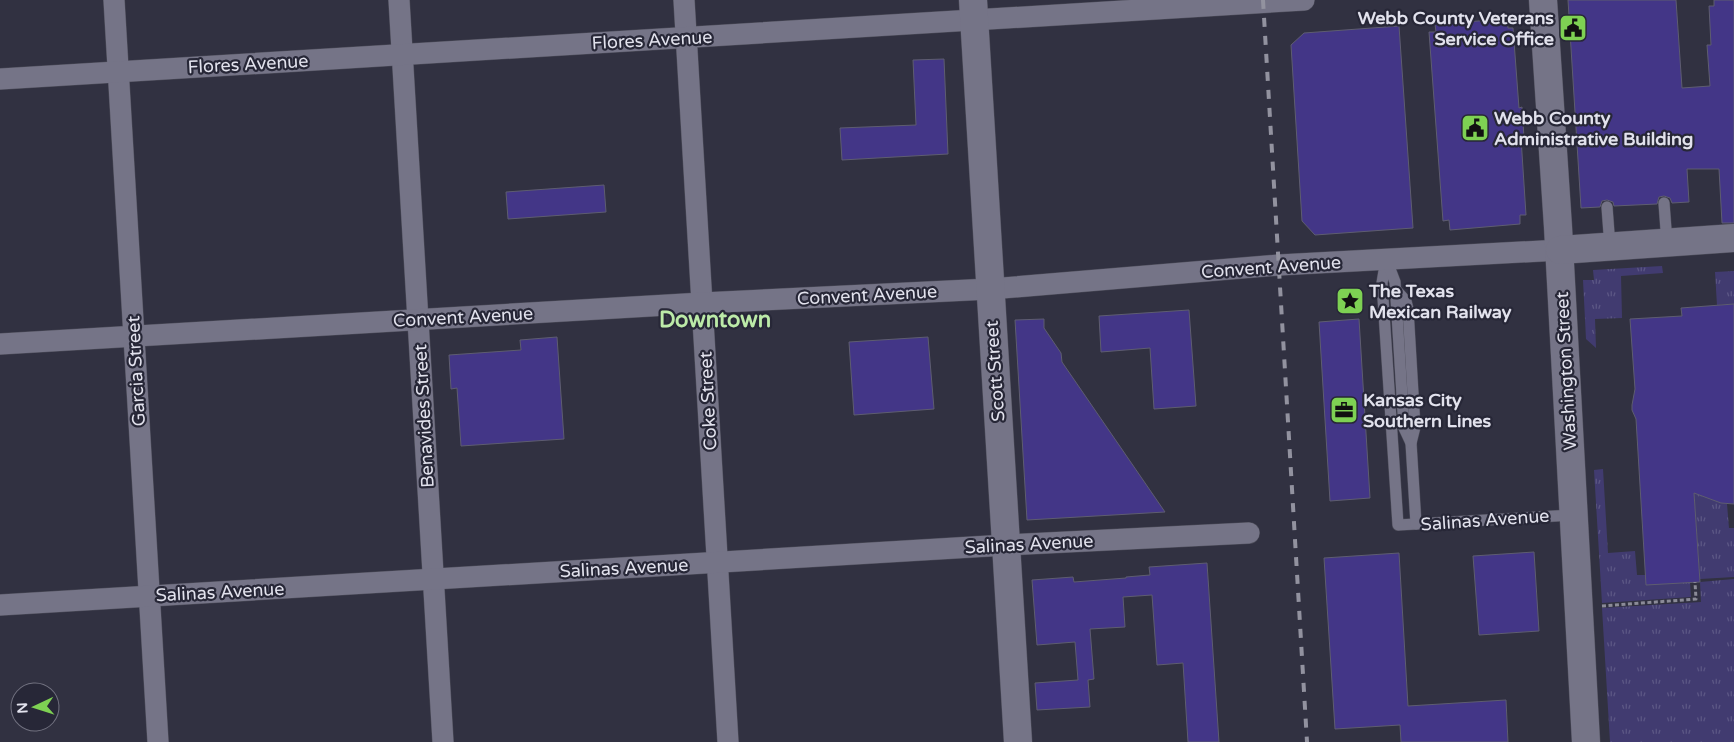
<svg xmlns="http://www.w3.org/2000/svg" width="1734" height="742" viewBox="0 0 1734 742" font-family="'Varela Round',sans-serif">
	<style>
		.grass { fill: url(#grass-tufts) }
		.building { fill: #433687; stroke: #5e5d70 }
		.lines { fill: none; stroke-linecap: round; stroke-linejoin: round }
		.lane-casing { stroke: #4d4d5a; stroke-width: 12 }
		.street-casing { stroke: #4d4d5a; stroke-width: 22 }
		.secondary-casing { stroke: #4d4d5a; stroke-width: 29 }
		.path { stroke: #8b8b98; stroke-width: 3; stroke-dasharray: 4 2.5; stroke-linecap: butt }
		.lane { stroke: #757487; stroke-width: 11 }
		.street { stroke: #757487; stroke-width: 21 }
		.secondary { stroke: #757487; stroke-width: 28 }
		.rail { stroke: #92929f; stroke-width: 4; stroke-dasharray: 9 9; stroke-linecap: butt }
		.labels { text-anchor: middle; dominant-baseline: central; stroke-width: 4.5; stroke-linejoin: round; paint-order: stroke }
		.poi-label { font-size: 18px; font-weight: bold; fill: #e2e2ed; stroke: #272737; text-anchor: start }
		.street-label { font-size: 18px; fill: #e2e2ed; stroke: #272737 }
		.district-label { font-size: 22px; font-weight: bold; fill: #bceaa8; stroke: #272737 }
	</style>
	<defs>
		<pattern id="grass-tufts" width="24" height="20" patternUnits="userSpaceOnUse" patternTransform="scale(1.25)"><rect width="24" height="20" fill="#413b70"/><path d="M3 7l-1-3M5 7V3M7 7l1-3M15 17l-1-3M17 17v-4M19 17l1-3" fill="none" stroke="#5c5785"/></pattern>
	</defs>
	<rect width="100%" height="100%" fill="#313141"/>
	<!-- grass -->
	<g class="grass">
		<polygon points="1662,266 1663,273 1621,276 1622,318 1595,319 1596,348 1586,339 1583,280 1594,280 1593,270"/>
		<polygon points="1734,271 1734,304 1717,305 1715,272"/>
		<polygon points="1603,469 1608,553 1635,551 1637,575 1646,575 1690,582 1691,597 1602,603 1594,470"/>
		<polygon points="1693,478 1713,500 1727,504 1729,528 1734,528 1734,577 1700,579"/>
		<polygon points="1734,579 1734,742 1610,742 1602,608 1701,602 1700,582"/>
	</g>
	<!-- building -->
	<g class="building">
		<polygon points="1568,0 1676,0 1682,88 1710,86 1707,45 1711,45 1709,6 1714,6 1714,0 1734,0 1734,223 1722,223 1719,169 1687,169 1689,202 1672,203 1670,198 1664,196 1659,197 1657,204 1614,206 1613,202 1607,200 1602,201 1600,207 1581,208"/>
		<polygon points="1507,19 1508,28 1513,28 1519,108 1522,107 1524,138 1521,138 1526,215 1520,215 1520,224 1450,230 1449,220 1443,221 1429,32 1436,32 1435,24"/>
		<polygon points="1399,26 1413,228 1315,235 1302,221 1291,45 1304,33"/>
		<polygon points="944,59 948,154 842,160 840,128 916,125 913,60"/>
		<polygon points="604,185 606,212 508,219 506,192"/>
		<polygon points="1734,304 1734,504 1721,503 1694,493 1700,582 1646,585 1636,419 1632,410 1632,405 1635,389 1630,319 1682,316 1681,308"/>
		<polygon points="1189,310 1196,406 1154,409 1150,348 1101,352 1099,316"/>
		<polygon points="1044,319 1044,328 1061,353 1062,362 1165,512 1027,520 1015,320"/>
		<polygon points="1359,319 1370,498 1330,501 1319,322"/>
		<polygon points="557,337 564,439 461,446 457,388 451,389 449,355 521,350 520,340"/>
		<polygon points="928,337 934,409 854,415 849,342"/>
		<polygon points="1534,552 1539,631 1479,635 1473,556"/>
		<polygon points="1399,553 1408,706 1506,700 1508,742 1401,742 1400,725 1335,729 1324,558"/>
		<polygon points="1207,563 1219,742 1188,742 1183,663 1157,665 1152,595 1123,597 1125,627 1090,629 1094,679 1088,680 1090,707 1037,710 1035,683 1078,680 1075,642 1037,645 1032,580 1073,577 1074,582 1126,578 1126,577 1150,575 1149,567"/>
	</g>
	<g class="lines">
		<defs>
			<g id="lane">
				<polyline points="1664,203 1667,243"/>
				<polyline points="1607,207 1610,247"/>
				<polyline points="1386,259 1382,283 1398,525 1573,515"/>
				<polyline points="1387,261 1395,282 1404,428 1411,443 1416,524"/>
				<polyline points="1396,290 1406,301 1408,309 1415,427 1411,443"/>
			</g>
			<g id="street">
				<polyline points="114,0 158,742"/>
				<polyline points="399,0 443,742"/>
				<polyline points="684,0 728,742"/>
				<polyline points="0,79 1304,0"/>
				<polyline points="0,344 702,303 990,289 1279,265 1560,250"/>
				<polyline points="0,605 1006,545 1249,533"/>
			</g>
			<g id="secondary">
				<polyline points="973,0 1018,742"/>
				<polyline points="1543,0 1558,227 1586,742"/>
				<polyline points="1560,250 1734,238"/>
			</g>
		</defs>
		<!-- lane casing -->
		<use href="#lane" class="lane-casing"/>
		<!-- street casing -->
		<use href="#street" class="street-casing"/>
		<!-- secondary casing -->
		<use href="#secondary" class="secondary-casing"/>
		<!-- path -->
		<polyline class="path" points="1602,606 1696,599 1695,582"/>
		<!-- lane -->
		<use href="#lane" class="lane"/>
		<!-- street -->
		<use href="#street" class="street"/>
		<!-- secondary -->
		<use href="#secondary" class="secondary"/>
		<!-- rail -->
		<polyline class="rail" points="1263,0 1307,742"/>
	</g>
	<!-- icons -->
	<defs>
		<symbol id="civic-square" viewBox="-11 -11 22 22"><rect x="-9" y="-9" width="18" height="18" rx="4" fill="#7ed153" stroke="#272737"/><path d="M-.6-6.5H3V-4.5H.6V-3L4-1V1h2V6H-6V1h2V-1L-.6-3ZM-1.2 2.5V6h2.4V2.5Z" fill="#111"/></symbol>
		<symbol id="sight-square" viewBox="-11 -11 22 22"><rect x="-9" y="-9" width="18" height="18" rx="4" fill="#7ed153" stroke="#272737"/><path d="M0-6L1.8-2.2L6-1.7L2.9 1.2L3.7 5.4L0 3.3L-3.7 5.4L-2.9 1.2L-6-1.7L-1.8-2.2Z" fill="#111"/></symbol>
		<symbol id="office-square" viewBox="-11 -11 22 22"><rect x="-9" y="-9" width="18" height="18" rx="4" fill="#7ed153" stroke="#272737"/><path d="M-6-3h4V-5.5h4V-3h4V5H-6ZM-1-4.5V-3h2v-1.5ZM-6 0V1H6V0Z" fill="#111"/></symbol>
	</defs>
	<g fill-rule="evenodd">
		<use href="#civic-square" x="1557" y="12" width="32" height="32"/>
		<use href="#civic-square" x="1459" y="112" width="32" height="32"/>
		<use href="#sight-square" x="1334" y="285" width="32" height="32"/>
		<use href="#office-square" x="1328" y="394" width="32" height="32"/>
	</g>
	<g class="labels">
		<!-- poi labels -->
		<g class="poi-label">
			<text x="1554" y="18" text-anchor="end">Webb County Veterans<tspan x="1554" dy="21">Service Office</tspan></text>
			<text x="1494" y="118">Webb County<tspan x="1494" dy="21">Administrative Building</tspan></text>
			<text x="1369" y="291">The Texas<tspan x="1369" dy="21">Mexican Railway</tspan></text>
			<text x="1363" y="400">Kansas City<tspan x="1363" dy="21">Southern Lines</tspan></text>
		</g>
		<!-- street labels -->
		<g class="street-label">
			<text transform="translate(652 40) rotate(-3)">Flores Avenue</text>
			<text transform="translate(248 64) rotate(-3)">Flores Avenue</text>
			<text transform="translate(1271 267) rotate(-4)">Convent Avenue</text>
			<text transform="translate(867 295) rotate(-3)">Convent Avenue</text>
			<text transform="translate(463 317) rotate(-3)">Convent Avenue</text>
			<text transform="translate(136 371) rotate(-93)">Garcia Street</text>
			<text transform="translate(995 371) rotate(-94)">Scott Street</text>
			<text transform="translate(1566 371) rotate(-93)">Washington Street</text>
			<text transform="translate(708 401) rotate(-93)">Coke Street</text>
			<text transform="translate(424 416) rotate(-93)">Benavides Street</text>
			<text transform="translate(1485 520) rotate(-4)">Salinas Avenue</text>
			<text transform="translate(1029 544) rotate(-3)">Salinas Avenue</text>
			<text transform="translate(624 568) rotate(-3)">Salinas Avenue</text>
			<text transform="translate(220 592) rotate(-3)">Salinas Avenue</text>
		</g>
		<!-- district labels -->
		<g class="district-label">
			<text x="715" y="320">Downtown</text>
		</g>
	</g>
	<!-- north arrow -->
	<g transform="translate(35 707) rotate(266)"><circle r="24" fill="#272737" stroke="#727280"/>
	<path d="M0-4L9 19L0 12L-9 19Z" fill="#7ed153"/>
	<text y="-8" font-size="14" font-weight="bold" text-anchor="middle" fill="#e2e2ed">N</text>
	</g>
</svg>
